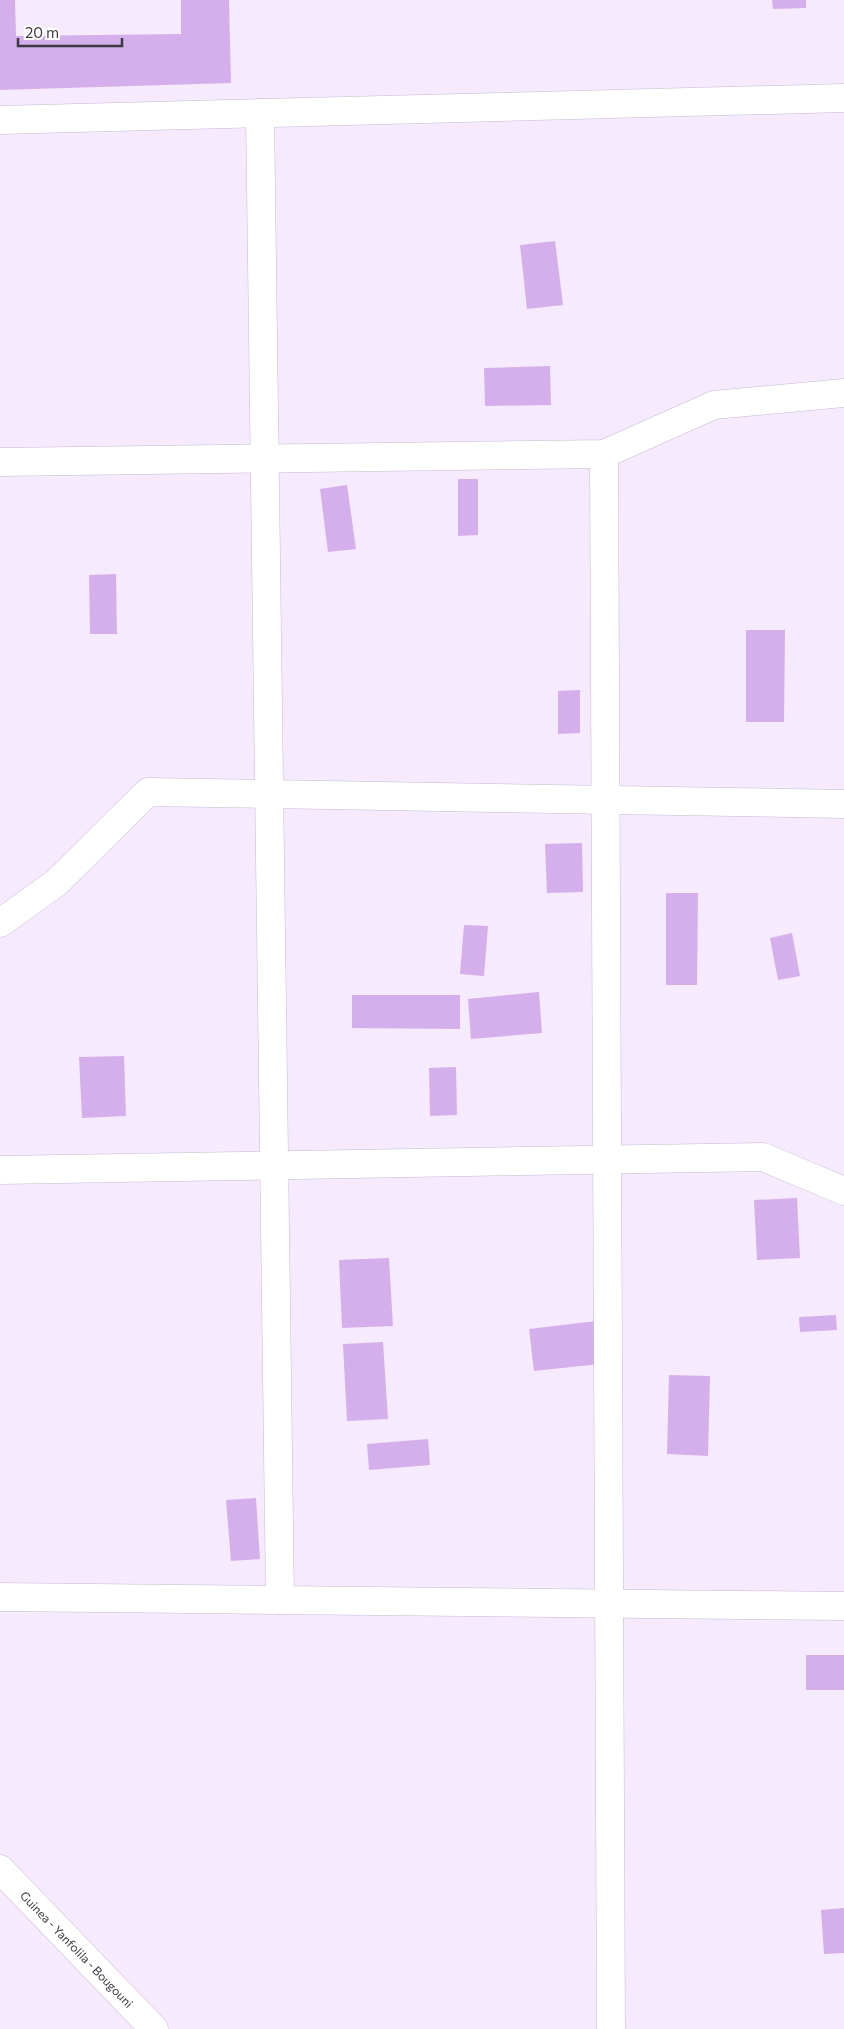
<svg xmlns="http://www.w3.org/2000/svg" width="844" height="2029" viewBox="0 0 844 2029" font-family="Commissioner,sans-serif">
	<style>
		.building { fill: #d5afeb }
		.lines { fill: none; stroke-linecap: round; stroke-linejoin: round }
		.minor-casing { stroke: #c7bace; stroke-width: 29 }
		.primary-casing { stroke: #c7bace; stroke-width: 29 }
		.minor { stroke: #fff; stroke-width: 28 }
		.primary { stroke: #fff; stroke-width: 28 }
		.labels { text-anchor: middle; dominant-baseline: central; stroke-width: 4; stroke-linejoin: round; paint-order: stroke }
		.street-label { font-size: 12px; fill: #3f3a42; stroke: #fff }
	</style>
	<rect width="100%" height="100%" fill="#f6eafe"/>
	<!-- building -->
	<g class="building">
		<polygon points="0,0 15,0 16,36 181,34 181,0 229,0 231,83 0,90"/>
		<polygon points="772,0 806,0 806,8 773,9"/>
		<polygon points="555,241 563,305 527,309 520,245"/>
		<polygon points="550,366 551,405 485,406 484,368"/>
		<polygon points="458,479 478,479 478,535 458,536"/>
		<polygon points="347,485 356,549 328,552 320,489"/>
		<polygon points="116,574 117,634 90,634 89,575"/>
		<polygon points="746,630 785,630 784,722 746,722"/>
		<polygon points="580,690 580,733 558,734 558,691"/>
		<polygon points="582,843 583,892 547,893 545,844"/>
		<polygon points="666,893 698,893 697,985 666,985"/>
		<polygon points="464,925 488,926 484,976 460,974"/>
		<polygon points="792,933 800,976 778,980 770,938"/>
		<polygon points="539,992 542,1033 471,1039 468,999"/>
		<polygon points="352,995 460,995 460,1029 352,1028"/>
		<polygon points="124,1056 126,1116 82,1118 79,1057"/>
		<polygon points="456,1067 457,1115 430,1116 429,1068"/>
		<polygon points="797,1198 800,1258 757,1260 754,1200"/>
		<polygon points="389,1258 393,1326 342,1328 339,1260"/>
		<polygon points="836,1315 837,1330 800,1332 799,1317"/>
		<polygon points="596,1321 600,1364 534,1371 529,1329"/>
		<polygon points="383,1342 388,1419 347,1421 343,1344"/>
		<polygon points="669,1375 710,1376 708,1456 667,1454"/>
		<polygon points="428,1439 430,1465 369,1470 367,1444"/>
		<polygon points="256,1498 260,1559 231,1561 226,1500"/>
		<rect x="806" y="1655" width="38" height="35"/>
		<polygon points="844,1908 844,1953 824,1954 821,1910"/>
	</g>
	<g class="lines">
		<defs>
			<g id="minor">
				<polyline points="260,113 280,1600"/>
				<polyline points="0,120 844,98"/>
				<polyline points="604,454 611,2029"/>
				<polyline points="0,462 604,454 714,405 844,393"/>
				<polyline points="0,923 56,883 148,792 844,804"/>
				<polyline points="0,1170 763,1157 844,1191"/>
				<polyline points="0,1597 844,1606"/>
			</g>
			<polyline id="primary" points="0,1869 154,2029"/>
		</defs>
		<!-- minor casing -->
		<use href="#minor" class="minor-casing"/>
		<!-- primary casing -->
		<use href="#primary" class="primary-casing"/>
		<!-- minor -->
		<use href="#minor" class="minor"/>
		<!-- primary -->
		<use href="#primary" class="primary"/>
	</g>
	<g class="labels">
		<!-- street labels -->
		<g class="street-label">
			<text transform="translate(77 1949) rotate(46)">Guinea - Yanfolila - Bougouni</text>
		</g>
	</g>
	<!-- scale -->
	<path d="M18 38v8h104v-8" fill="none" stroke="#3f3a42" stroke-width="2.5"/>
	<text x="25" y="38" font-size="15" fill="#3f3a42" stroke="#ffffff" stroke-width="4" paint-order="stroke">20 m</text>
</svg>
